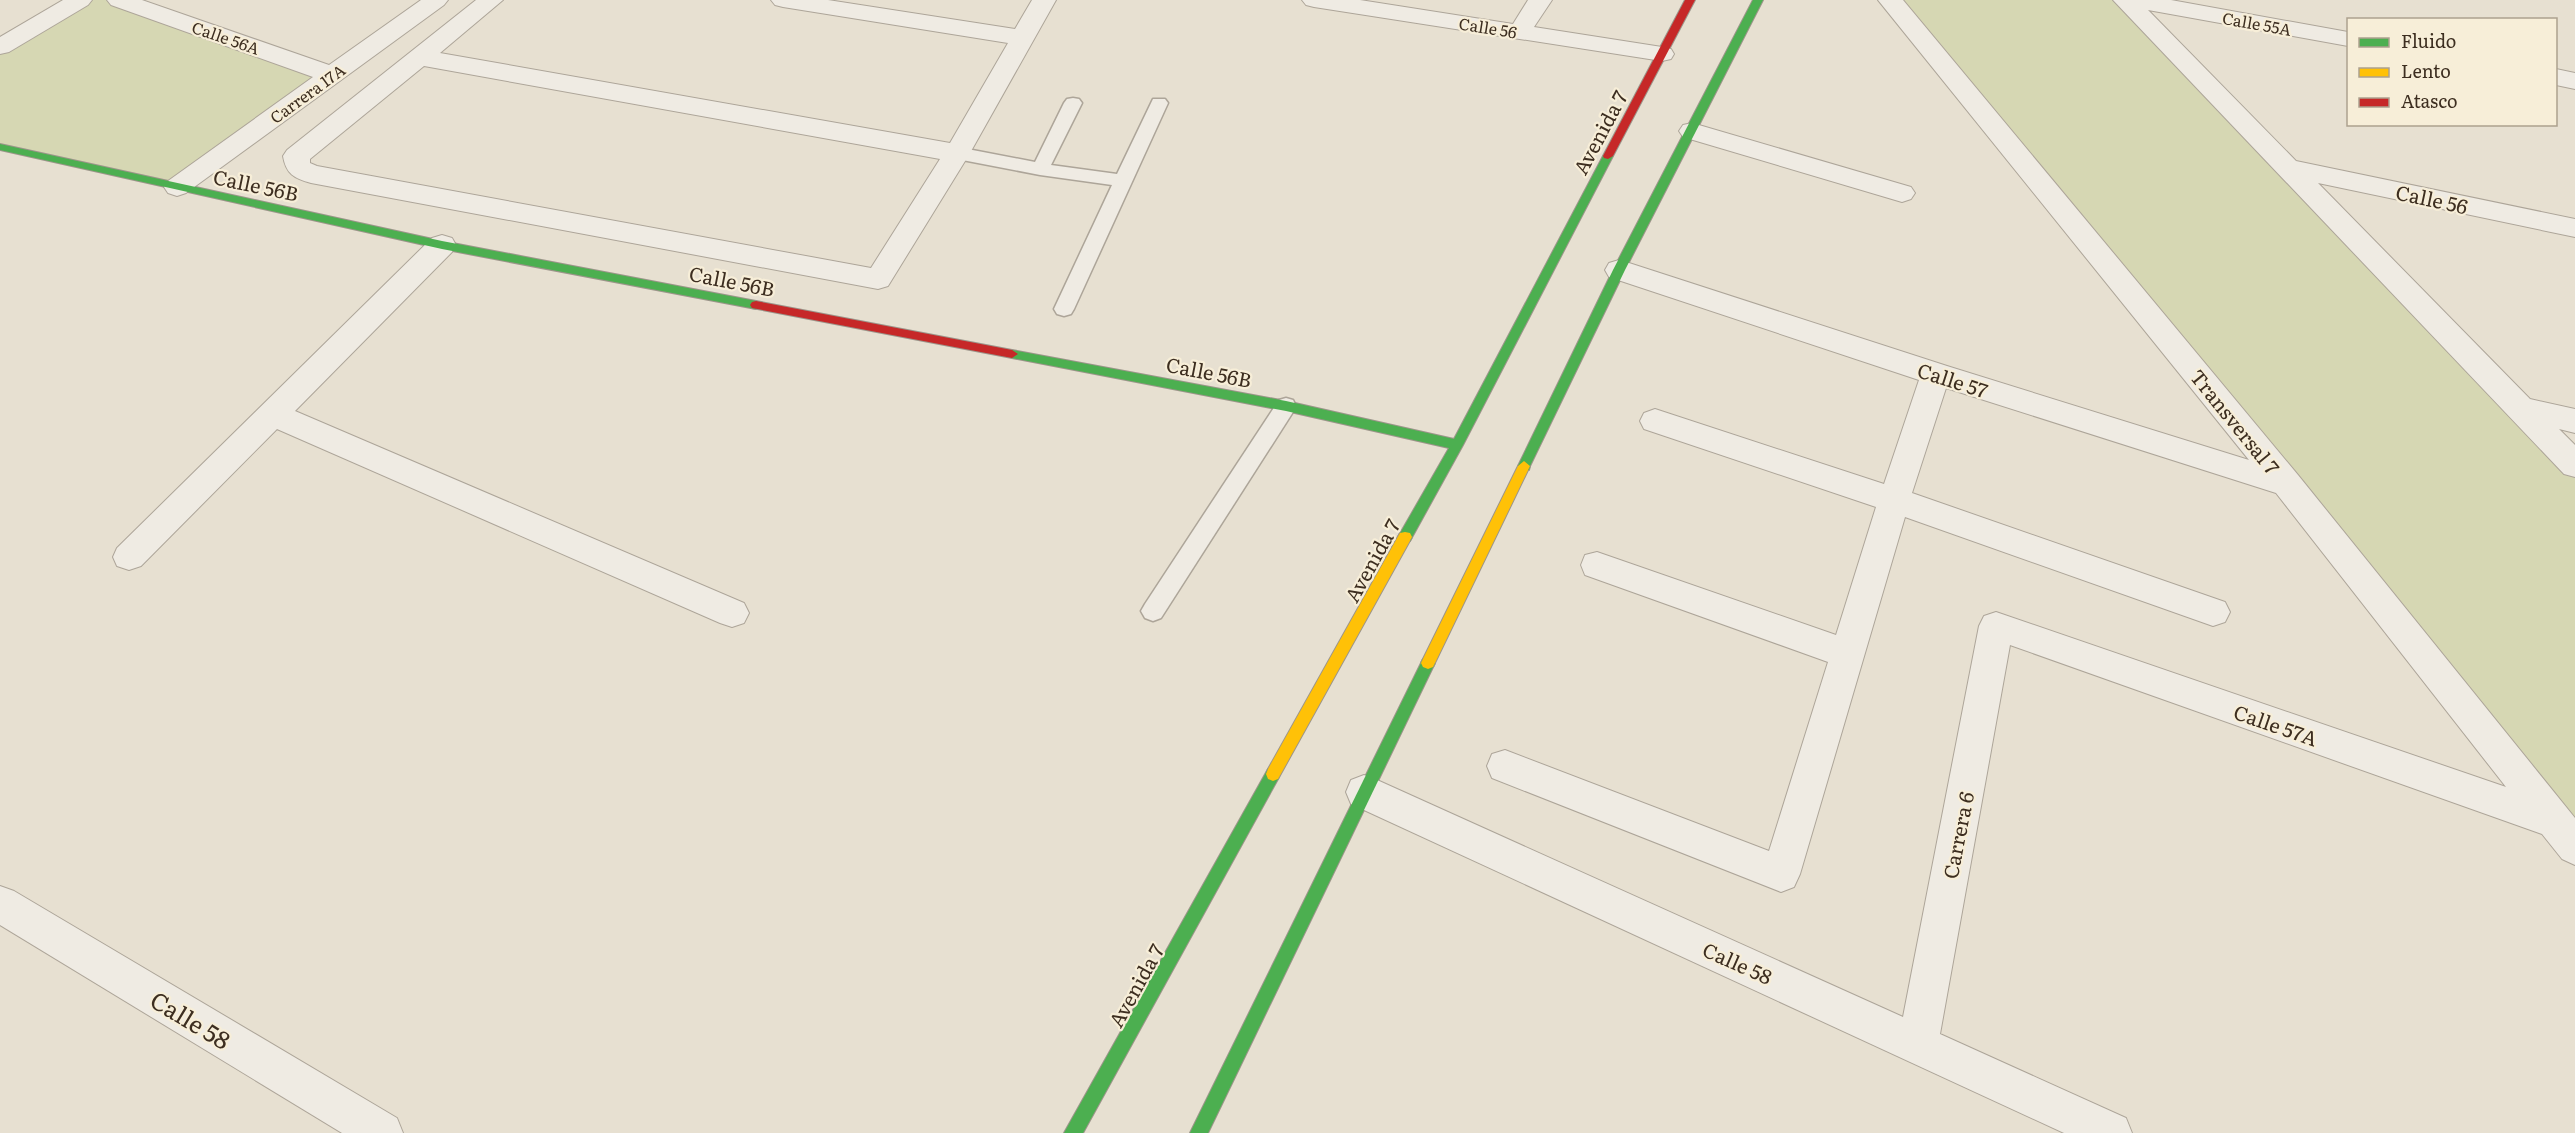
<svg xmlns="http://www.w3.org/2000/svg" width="2575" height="1133" viewBox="0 0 2575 1133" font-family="Literata,serif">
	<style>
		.green { fill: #d6d7b3 }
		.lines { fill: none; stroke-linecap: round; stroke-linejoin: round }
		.lane-casing { stroke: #ada599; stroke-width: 3 }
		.street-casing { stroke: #ada599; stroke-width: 2 }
		.fast-casing { stroke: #9c958a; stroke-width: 2 }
		.slow-casing { stroke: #9c958a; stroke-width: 2 }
		.jam-casing { stroke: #9c958a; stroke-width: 2 }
		.lane { fill: #efebe3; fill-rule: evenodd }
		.street { fill: #efebe3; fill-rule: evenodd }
		.fast { fill: #4caf50; fill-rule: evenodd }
		.slow { fill: #ffc107; fill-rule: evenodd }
		.jam { fill: #c62828; fill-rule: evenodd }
		.labels { text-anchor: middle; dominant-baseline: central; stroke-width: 4.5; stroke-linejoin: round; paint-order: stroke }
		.far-street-label { font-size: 16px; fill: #3d2e20; stroke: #f7eed8 }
		.street-label { font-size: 20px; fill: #3d2e20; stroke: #f7eed8 }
		.near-street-label { font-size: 24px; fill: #3d2e20; stroke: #f7eed8 }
	</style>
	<rect width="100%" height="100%" fill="#e7e0d1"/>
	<!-- green -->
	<g class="green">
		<polygon points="80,0 119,0 332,75 177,187 0,147 0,47"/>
		<polygon points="1890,0 2125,0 2575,465 2575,847"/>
	</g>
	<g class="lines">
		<defs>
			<g id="lane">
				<polygon points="1073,98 1079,99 1082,103 1051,165 1117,174 1153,99 1165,99 1168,103 1074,309 1071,314 1064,316 1057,314 1054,309 1112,185 1040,175 957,159 951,157 948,153 951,149 957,147 1035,162 1064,103 1067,99"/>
				<polygon points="1286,398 1293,400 1296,406 1293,412 1161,618 1153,621 1145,618 1141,611 1145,604 1279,400"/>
			</g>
			<g id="street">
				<polygon points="63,0 92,0 88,5 9,52 0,54 0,37"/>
				<polygon points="107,0 142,0 329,65 421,0 448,0 444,5 186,193 177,196 168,193 164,187 168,181 313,77 111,5"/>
				<path d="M476 0H503L440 53 950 143 1008 43 783 7 775 5 771 0H828L1015 29 1032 0H1056L970 153 888 286 878 289 311 183C294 178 286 174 283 156L287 150ZM424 66 940 159 871 268 317 166 310 163V159Z"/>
				<polygon points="1302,0 1360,0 1513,24 1528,0 1552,0 1534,27 1662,47 1671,49 1674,54 1671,59 1662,61 1314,7 1306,5"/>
				<polygon points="1878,0 1903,0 2298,475 2575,818 2575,865 2562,859 2542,834 2010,645 1940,1034 2126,1118 2132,1133 2064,1133 1351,804 1346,792 1351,780 1364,775 1377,780 1903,1017 1979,626 1984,616 1996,612 2506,787 2276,493 1946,388 1912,493 2225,602 2230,612 2225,622 2213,626 1905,517 1800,874 1794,887 1781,892 1492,778 1487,766 1492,754 1505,750 1769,851 1828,662 1585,575 1581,565 1585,555 1597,552 1836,635 1876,507 1644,429 1640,421 1644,413 1655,409 1884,484 1919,380 1609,277 1605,270 1609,263 1619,260 1629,263 1947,366 2249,460"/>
				<polygon points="2113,0 2171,0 2348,32 2348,46 2148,10 2296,161 2575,219 2575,237 2318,183 2530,399 2575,409 2575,433 2559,429 2575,445 2575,477 2564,474"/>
				<polygon points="2556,69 2575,73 2575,89 2556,85"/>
				<polygon points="1692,123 1911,187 1915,193 1911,199 1902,202 1683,137 1679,131 1683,125"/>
				<polygon points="442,235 452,238 456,245 452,252 295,411 744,603 749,613 744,623 732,627 720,623 277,429 141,566 129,570 117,566 113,557 117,548 432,238"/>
				<polygon points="0,886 14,891 397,1118 403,1133 342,1133 0,925"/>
			</g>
			<g id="fast">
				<polygon points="1753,0 1763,0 1625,270 1530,466 1529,470 1519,470 1518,466 1613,270"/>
				<polygon points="0,144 442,241 756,301 762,305 756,309 442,249 0,150"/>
				<polygon points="1608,153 1613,156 1463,445 1410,541 1400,541 1398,537 1449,448 1286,411 1012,358 1006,354 1012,350 1286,401 1454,439 1603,156"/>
				<polygon points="1428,657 1433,659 1435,663 1208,1133 1190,1133 1423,659"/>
				<polygon points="1273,767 1278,769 1280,774 1278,779 1083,1133 1064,1133 1268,769"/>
			</g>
			<g id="slow">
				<polygon points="1524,461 1530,466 1433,667 1428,669 1423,667 1421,663 1423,659 1518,466"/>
				<polygon points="1405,532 1410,533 1412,537 1278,779 1273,781 1268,779 1266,774 1268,769 1400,533"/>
			</g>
			<g id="jam">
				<polygon points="1685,0 1695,0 1613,156 1608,159 1604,158 1603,156"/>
				<polygon points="756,301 1012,350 1018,354 1012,358 752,308 750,305 752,302"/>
			</g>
		</defs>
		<!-- lane casing -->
		<use href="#lane" class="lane-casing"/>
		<!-- street casing -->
		<use href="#street" class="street-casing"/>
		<!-- fast casing -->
		<use href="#fast" class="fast-casing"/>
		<!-- slow casing -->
		<use href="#slow" class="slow-casing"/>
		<!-- jam casing -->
		<use href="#jam" class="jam-casing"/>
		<!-- lane -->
		<use href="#lane" class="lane"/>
		<!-- street -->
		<use href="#street" class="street"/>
		<!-- fast -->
		<use href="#fast" class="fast"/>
		<!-- slow -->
		<use href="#slow" class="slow"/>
		<!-- jam -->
		<use href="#jam" class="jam"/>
	</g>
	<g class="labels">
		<!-- far-street labels -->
		<g class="far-street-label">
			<text transform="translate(2257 23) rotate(10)">Calle 55A</text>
			<text transform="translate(1488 27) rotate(9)">Calle 56</text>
			<text transform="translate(226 37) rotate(19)">Calle 56A</text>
			<text transform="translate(307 93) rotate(-36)">Carrera 17A</text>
		</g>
		<!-- street labels -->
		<g class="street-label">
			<text transform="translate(1599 132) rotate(-62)">Avenida 7</text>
			<text transform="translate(256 184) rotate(12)">Calle 56B</text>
			<text transform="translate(2432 198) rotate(12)">Calle 56</text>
			<text transform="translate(732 280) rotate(11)">Calle 56B</text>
			<text transform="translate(1209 371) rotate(11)">Calle 56B</text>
			<text transform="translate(1953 379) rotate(18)">Calle 57</text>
			<text transform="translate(2236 421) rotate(51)">Transversal 7</text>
			<text transform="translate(1371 560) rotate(-61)">Avenida 7</text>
			<text transform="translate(2276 724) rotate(19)">Calle 57A</text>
			<text transform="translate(1957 835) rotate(-79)">Carrera 6</text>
			<text transform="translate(1738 962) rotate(24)">Calle 58</text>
			<text transform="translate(1135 985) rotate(-61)">Avenida 7</text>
		</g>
		<!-- near-street labels -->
		<g class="near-street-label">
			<text transform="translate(191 1019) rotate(31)">Calle 58</text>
		</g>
	</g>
	<!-- legend -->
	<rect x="2347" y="18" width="210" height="108" fill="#f7eed8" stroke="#ada18e" stroke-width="1.5"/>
	<rect x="2359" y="38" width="30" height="9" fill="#4caf50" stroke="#ada18e" stroke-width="1.5"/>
	<text x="2401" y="48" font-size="18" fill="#3d2e20">Fluido</text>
	<rect x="2359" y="68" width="30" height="9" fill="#ffc107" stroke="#ada18e" stroke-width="1.5"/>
	<text x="2401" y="78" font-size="18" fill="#3d2e20">Lento</text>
	<rect x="2359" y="98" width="30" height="9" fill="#c62828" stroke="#ada18e" stroke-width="1.5"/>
	<text x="2401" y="108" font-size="18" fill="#3d2e20">Atasco</text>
</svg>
